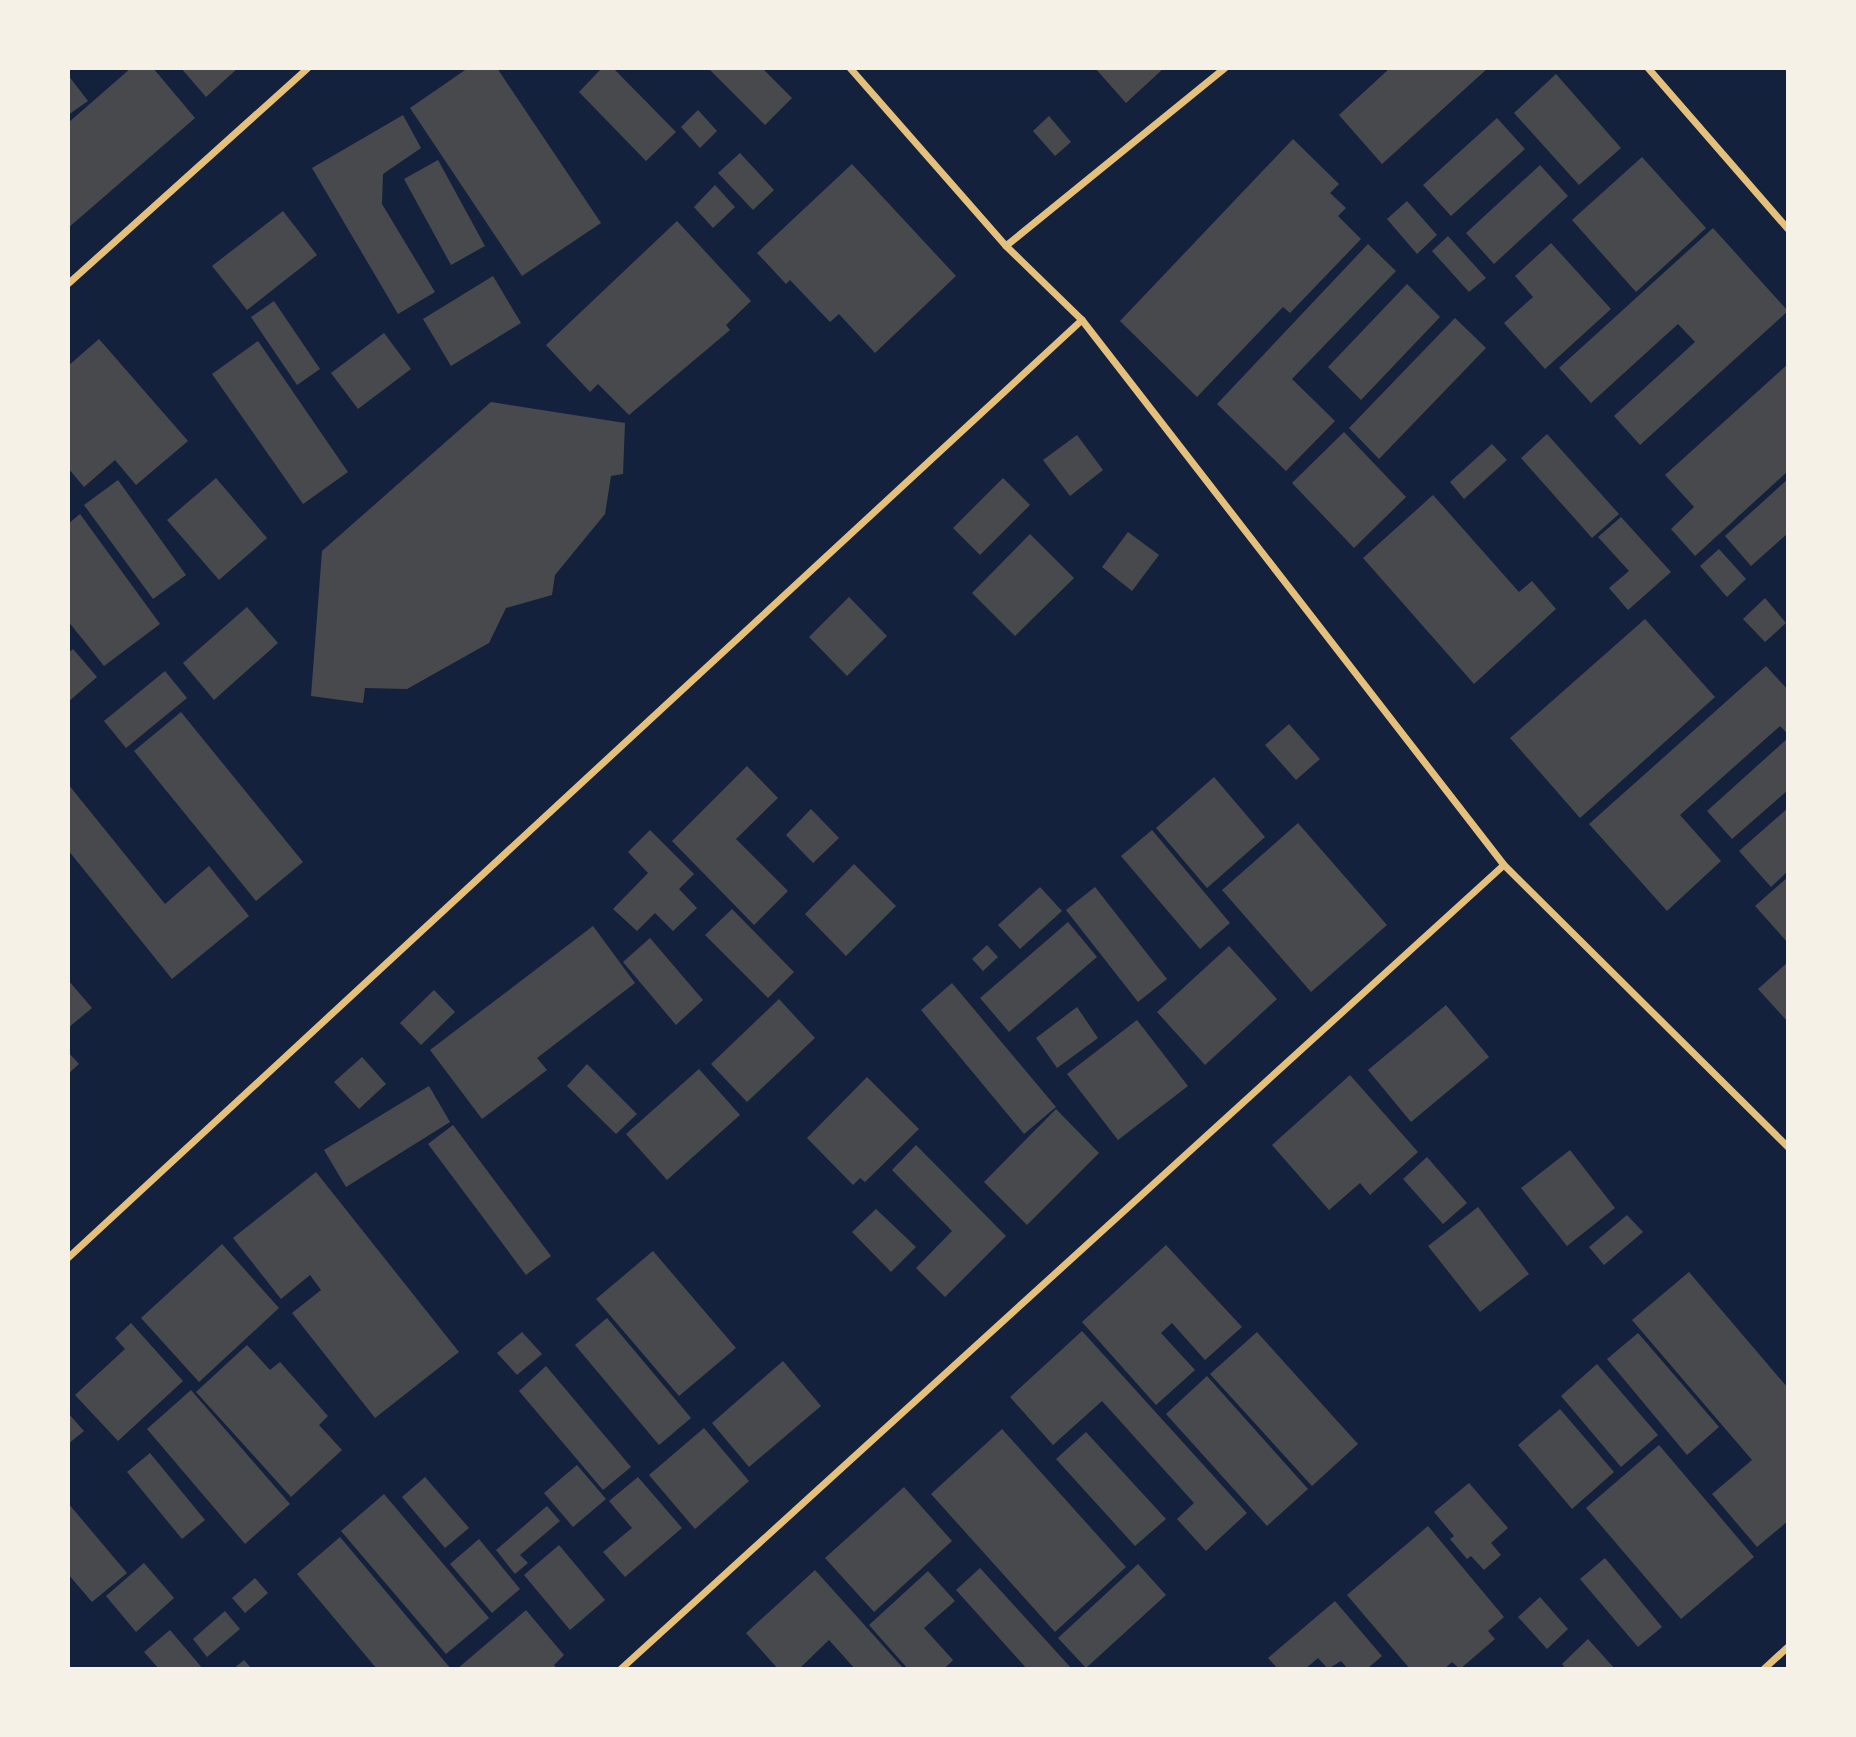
<svg xmlns="http://www.w3.org/2000/svg" width="1856" height="1737" viewBox="0 0 1856 1737" font-family="'Crimson Pro',serif">
	<style>
		.building { fill: #48494c }
		.lines { fill: none; stroke-linecap: round; stroke-linejoin: round }
		.minor { stroke: #e5c07b; stroke-width: 7 }
	</style>
	<rect width="100%" height="100%" fill="#14213d"/>
	<!-- building -->
	<g class="building">
		<polygon points="131,68 153,68 195,118 68,228 68,123"/>
		<polygon points="181,68 238,68 206,97"/>
		<polygon points="468,68 497,68 601,223 522,276 410,108"/>
		<polygon points="602,68 613,68 676,132 646,161 579,92"/>
		<polygon points="708,68 762,68 792,98 765,125"/>
		<polygon points="1095,68 1164,68 1126,103"/>
		<polygon points="1390,68 1488,68 1382,164 1339,115"/>
		<polygon points="1556,74 1621,148 1579,185 1514,113"/>
		<polygon points="68,75 88,101 68,115"/>
		<polygon points="698,110 717,131 700,148 681,127"/>
		<polygon points="403,115 421,148 383,174 382,204 435,292 398,314 312,168"/>
		<polygon points="1049,116 1071,142 1055,156 1033,131"/>
		<polygon points="1497,118 1525,149 1451,216 1423,185"/>
		<polygon points="1293,139 1339,184 1330,193 1346,208 1338,216 1361,239 1290,313 1283,307 1197,397 1120,321"/>
		<polygon points="740,153 774,190 753,210 718,173"/>
		<polygon points="1642,157 1706,228 1636,292 1572,220"/>
		<polygon points="438,160 485,246 451,265 404,179"/>
		<polygon points="852,164 956,276 875,353 839,314 830,322 790,280 786,284 757,253"/>
		<polygon points="1540,165 1568,196 1494,264 1466,233"/>
		<polygon points="715,185 735,207 713,228 694,207"/>
		<polygon points="1407,201 1437,235 1417,254 1387,219"/>
		<polygon points="283,211 317,255 247,310 212,266"/>
		<polygon points="677,221 751,301 726,325 730,330 629,415 598,384 590,392 546,345"/>
		<polygon points="1713,228 1788,311 1640,445 1614,416 1695,342 1678,324 1591,403 1559,368"/>
		<polygon points="1448,236 1486,278 1469,292 1432,251"/>
		<polygon points="1551,243 1611,309 1545,369 1504,323 1533,297 1515,276"/>
		<polygon points="1368,244 1396,271 1292,379 1335,421 1286,471 1217,404"/>
		<polygon points="493,276 521,323 451,366 423,319"/>
		<polygon points="1407,284 1440,317 1361,400 1328,367"/>
		<polygon points="274,301 320,369 297,385 251,317"/>
		<polygon points="1455,318 1486,348 1379,459 1349,428"/>
		<polygon points="384,333 411,369 358,409 331,373"/>
		<polygon points="99,339 188,441 136,485 115,460 84,487 68,468 68,366"/>
		<polygon points="258,341 348,472 303,504 212,374"/>
		<polygon points="1788,364 1788,471 1695,556 1671,529 1694,507 1665,475"/>
		<polygon points="491,402 625,423 623,474 611,476 605,514 555,575 552,595 506,608 489,643 407,689 365,688 363,703 311,696 322,551"/>
		<polygon points="1344,432 1406,497 1354,548 1292,483"/>
		<polygon points="1547,434 1619,514 1592,538 1521,458"/>
		<polygon points="1077,435 1103,470 1070,496 1043,460"/>
		<polygon points="1492,444 1507,460 1464,499 1450,482"/>
		<polygon points="216,478 267,538 219,580 167,520"/>
		<polygon points="1003,478 1030,505 980,555 953,528"/>
		<polygon points="1788,479 1788,533 1751,566 1725,536"/>
		<polygon points="118,480 186,575 153,599 84,505"/>
		<polygon points="1433,495 1519,592 1532,581 1556,609 1474,684 1363,558"/>
		<polygon points="80,514 160,624 104,666 68,621 68,524"/>
		<polygon points="1621,517 1671,572 1628,610 1609,588 1629,571 1598,537"/>
		<polygon points="1128,532 1159,555 1132,591 1102,567"/>
		<polygon points="1030,534 1074,578 1015,636 972,593"/>
		<polygon points="1719,549 1746,579 1727,597 1700,566"/>
		<polygon points="849,597 887,636 847,676 809,637"/>
		<polygon points="1765,598 1786,623 1765,642 1743,619"/>
		<polygon points="247,607 278,643 214,700 183,663"/>
		<polygon points="1645,619 1715,697 1580,818 1510,738"/>
		<polygon points="73,649 97,677 68,702 68,653"/>
		<polygon points="1766,666 1788,690 1788,734 1780,726 1680,815 1721,861 1667,911 1589,824"/>
		<polygon points="165,671 187,698 126,748 104,721"/>
		<polygon points="181,712 303,862 256,901 134,751"/>
		<polygon points="1289,724 1320,759 1296,780 1265,745"/>
		<polygon points="1788,738 1788,790 1732,839 1707,811"/>
		<polygon points="747,766 778,798 736,839 788,891 754,925 672,841"/>
		<polygon points="1214,777 1265,837 1207,888 1156,828"/>
		<polygon points="68,784 165,904 209,866 249,916 172,979 68,850"/>
		<polygon points="1788,808 1788,871 1771,887 1739,851"/>
		<polygon points="811,809 839,838 813,863 786,835"/>
		<polygon points="1298,823 1387,925 1311,992 1222,890"/>
		<polygon points="650,830 694,874 679,889 697,908 673,931 655,913 637,931 613,909 648,873 628,852"/>
		<polygon points="1152,830 1230,923 1200,949 1121,856"/>
		<polygon points="854,864 896,906 846,956 805,914"/>
		<polygon points="1788,877 1788,943 1755,906"/>
		<polygon points="1040,887 1062,911 1020,949 998,925"/>
		<polygon points="1095,887 1167,979 1138,1002 1066,910"/>
		<polygon points="732,909 794,972 768,998 705,935"/>
		<polygon points="1068,922 1097,957 1009,1032 980,998"/>
		<polygon points="593,926 635,983 537,1058 547,1070 482,1119 430,1050"/>
		<polygon points="650,938 703,1000 676,1025 623,962"/>
		<polygon points="987,945 998,957 983,971 972,959"/>
		<polygon points="1229,946 1277,999 1205,1065 1157,1012"/>
		<polygon points="1788,962 1788,1022 1758,989"/>
		<polygon points="68,980 92,1008 68,1028"/>
		<polygon points="952,983 1056,1107 1024,1134 921,1010"/>
		<polygon points="434,990 455,1012 421,1045 400,1023"/>
		<polygon points="779,999 815,1038 747,1102 711,1064"/>
		<polygon points="1446,1005 1489,1057 1411,1122 1368,1070"/>
		<polygon points="1077,1007 1098,1038 1057,1068 1036,1038"/>
		<polygon points="1137,1020 1188,1086 1118,1140 1067,1074"/>
		<polygon points="68,1052 79,1064 68,1074"/>
		<polygon points="362,1057 386,1084 359,1109 334,1082"/>
		<polygon points="587,1064 637,1114 616,1134 567,1086"/>
		<polygon points="699,1069 740,1115 667,1180 626,1134"/>
		<polygon points="1350,1075 1418,1152 1370,1195 1360,1183 1329,1210 1272,1145"/>
		<polygon points="867,1077 919,1129 865,1182 860,1178 853,1185 807,1138"/>
		<polygon points="429,1086 450,1122 346,1187 324,1150"/>
		<polygon points="1056,1109 1099,1153 1027,1225 984,1182"/>
		<polygon points="453,1125 551,1256 526,1275 428,1144"/>
		<polygon points="916,1145 1006,1236 945,1297 916,1268 952,1231 892,1170"/>
		<polygon points="1570,1150 1615,1208 1567,1246 1521,1188"/>
		<polygon points="1427,1157 1467,1203 1443,1224 1403,1179"/>
		<polygon points="316,1172 459,1352 375,1418 292,1313 321,1290 310,1275 281,1299 233,1238"/>
		<polygon points="1478,1207 1529,1274 1480,1312 1428,1246"/>
		<polygon points="876,1209 916,1247 891,1272 852,1232"/>
		<polygon points="1627,1215 1643,1232 1604,1265 1589,1247"/>
		<polygon points="222,1244 279,1308 199,1382 141,1318"/>
		<polygon points="1166,1245 1242,1327 1205,1360 1172,1323 1161,1333 1195,1370 1156,1405 1082,1322"/>
		<polygon points="653,1251 736,1348 679,1396 596,1299"/>
		<polygon points="1689,1272 1788,1388 1788,1521 1757,1547 1712,1494 1752,1460 1632,1320"/>
		<polygon points="607,1318 691,1418 659,1445 575,1345"/>
		<polygon points="131,1323 183,1381 118,1441 75,1395 125,1349 115,1338"/>
		<polygon points="1082,1331 1247,1513 1206,1551 1177,1519 1194,1503 1102,1401 1053,1445 1010,1397"/>
		<polygon points="522,1332 542,1354 517,1375 497,1353"/>
		<polygon points="1257,1332 1358,1444 1312,1486 1210,1374"/>
		<polygon points="1638,1333 1719,1427 1687,1455 1607,1359"/>
		<polygon points="247,1345 270,1370 280,1362 328,1416 319,1425 342,1450 291,1497 196,1392"/>
		<polygon points="783,1361 821,1406 749,1467 712,1423"/>
		<polygon points="1597,1364 1658,1435 1621,1467 1561,1396"/>
		<polygon points="546,1366 631,1467 603,1490 519,1391"/>
		<polygon points="1207,1376 1308,1489 1267,1526 1166,1414"/>
		<polygon points="191,1390 290,1504 245,1544 147,1429"/>
		<polygon points="1560,1409 1614,1472 1572,1509 1518,1445"/>
		<polygon points="68,1413 84,1431 68,1444"/>
		<polygon points="704,1428 749,1481 695,1529 649,1475"/>
		<polygon points="1002,1429 1126,1567 1055,1632 931,1494"/>
		<polygon points="1086,1432 1166,1519 1135,1546 1056,1459"/>
		<polygon points="1659,1445 1754,1557 1681,1619 1586,1508"/>
		<polygon points="150,1453 205,1520 182,1539 127,1472"/>
		<polygon points="577,1465 606,1499 573,1527 544,1493"/>
		<polygon points="425,1477 469,1528 445,1548 402,1497"/>
		<polygon points="638,1477 682,1528 625,1577 603,1552 632,1528 609,1501"/>
		<polygon points="1469,1483 1508,1528 1491,1543 1501,1555 1484,1570 1471,1556 1467,1559 1450,1539 1454,1536 1434,1512"/>
		<polygon points="904,1487 952,1541 874,1612 825,1558"/>
		<polygon points="384,1494 489,1618 446,1654 341,1531"/>
		<polygon points="68,1503 127,1573 92,1602 68,1574"/>
		<polygon points="547,1506 560,1521 520,1555 528,1563 515,1574 496,1550"/>
		<polygon points="1428,1526 1504,1617 1488,1631 1495,1639 1460,1669 1452,1662 1444,1669 1410,1669 1347,1595"/>
		<polygon points="340,1537 451,1669 377,1669 297,1574"/>
		<polygon points="479,1539 520,1589 492,1613 450,1564"/>
		<polygon points="559,1545 605,1600 570,1630 524,1575"/>
		<polygon points="1605,1558 1662,1627 1638,1647 1580,1579"/>
		<polygon points="144,1563 174,1598 136,1632 106,1596"/>
		<polygon points="1138,1564 1166,1595 1086,1668 1058,1638"/>
		<polygon points="980,1568 1072,1669 1027,1669 956,1590"/>
		<polygon points="815,1570 904,1669 855,1669 829,1640 799,1669 778,1669 746,1633"/>
		<polygon points="928,1571 955,1601 924,1628 953,1660 944,1669 908,1669 869,1625"/>
		<polygon points="255,1578 268,1593 245,1613 232,1598"/>
		<polygon points="1540,1597 1568,1629 1547,1649 1518,1617"/>
		<polygon points="1335,1601 1382,1656 1367,1669 1348,1669 1341,1661 1328,1669 1318,1658 1305,1669 1278,1669 1268,1658"/>
		<polygon points="526,1610 564,1655 554,1665 557,1669 457,1669"/>
		<polygon points="225,1611 240,1629 207,1657 193,1639"/>
		<polygon points="170,1630 203,1669 159,1669 144,1652"/>
		<polygon points="1588,1639 1615,1669 1566,1669 1562,1664"/>
		<polygon points="244,1660 252,1669 233,1669"/>
	</g>
	<g class="lines">
		<!-- minor -->
		<g class="minor">
			<polyline points="850,68 1006,246 1082,320 1504,865 1788,1147"/>
			<polyline points="1648,68 1788,229"/>
			<polyline points="1006,246 1225,68"/>
			<polyline points="68,284 308,68"/>
			<polyline points="68,1258 1082,320"/>
			<polyline points="621,1669 1504,865"/>
			<polyline points="1764,1669 1788,1647"/>
		</g>
	</g>
	<!-- border -->
	<rect width="1856" height="1737" fill="none" stroke="#f6f1e7" stroke-width="140"/>
</svg>
